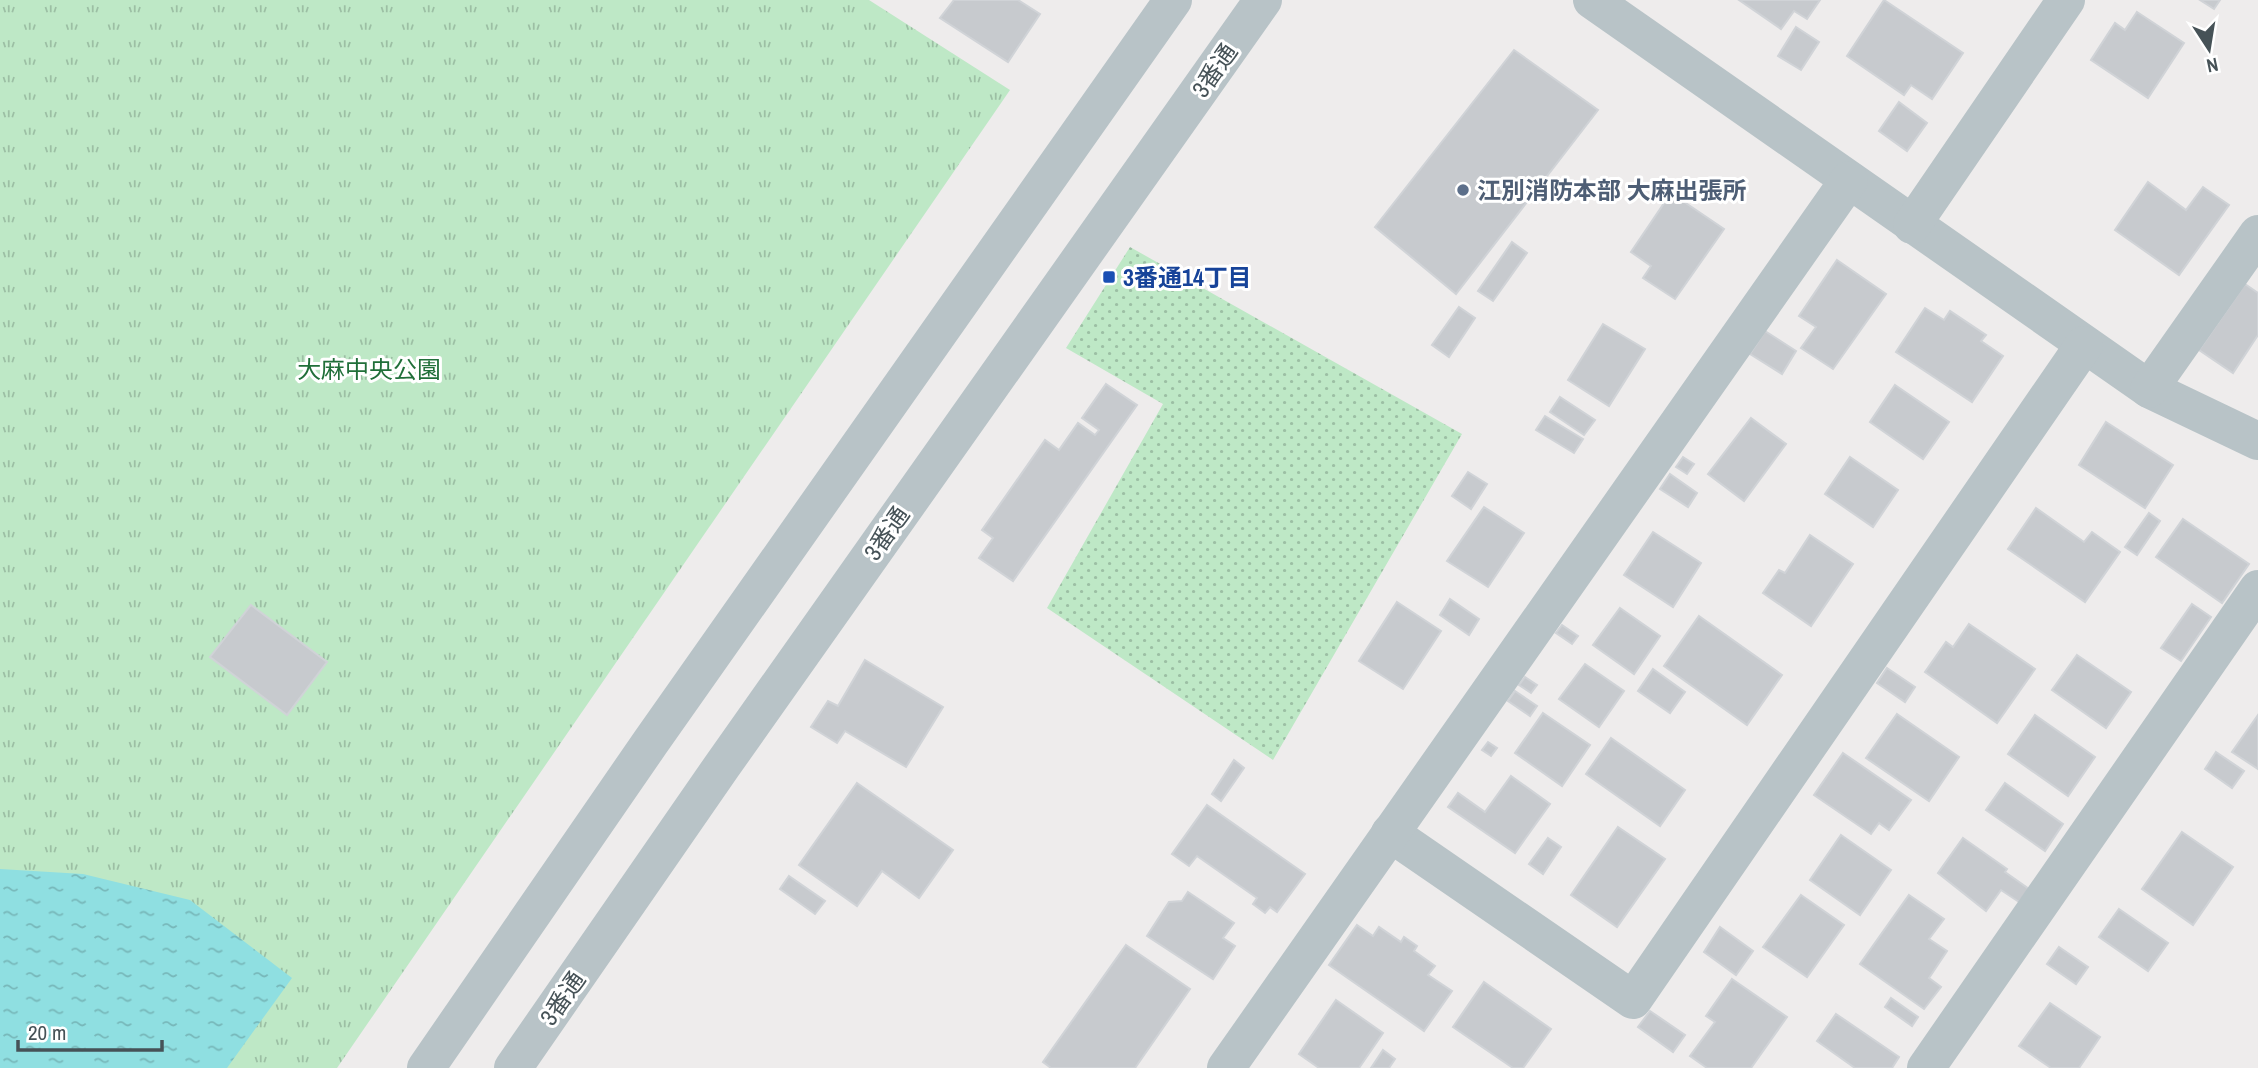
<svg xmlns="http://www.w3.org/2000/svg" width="2258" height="1068" viewBox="0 0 2258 1068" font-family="'Archivo Narrow','Noto Sans JP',sans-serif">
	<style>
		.grass { fill: url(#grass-dots) }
		.park { fill: url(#park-tufts) }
		.water { fill: url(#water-ripples) }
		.building { fill: #c7cace; stroke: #d0d3d7; stroke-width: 2 }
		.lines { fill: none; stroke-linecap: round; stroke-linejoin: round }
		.minor { stroke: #b8c3c7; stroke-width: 38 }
		.tertiary { stroke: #b8c3c7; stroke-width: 38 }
		.service-dot { fill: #5c6f8a; stroke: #fff; stroke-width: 2.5 }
		.transit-dot { fill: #1a4fb4; stroke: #fff; stroke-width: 2.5 }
		.labels { text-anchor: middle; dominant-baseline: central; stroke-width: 6; stroke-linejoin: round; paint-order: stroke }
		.street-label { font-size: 24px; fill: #465257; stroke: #fff }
		.service-label { font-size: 24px; font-weight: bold; fill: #4e5e75; stroke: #fff; text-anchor: start }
		.transit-label { font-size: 24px; font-weight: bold; fill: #164399; stroke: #fff; text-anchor: start }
		.park-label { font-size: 24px; fill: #206f39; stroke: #fff }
	</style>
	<defs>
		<pattern id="grass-dots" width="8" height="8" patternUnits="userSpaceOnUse" patternTransform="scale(1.75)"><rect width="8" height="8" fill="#bee8c6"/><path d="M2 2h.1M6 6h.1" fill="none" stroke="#9cbfa4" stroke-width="1.8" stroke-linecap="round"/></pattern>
		<pattern id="park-tufts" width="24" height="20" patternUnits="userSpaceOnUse" patternTransform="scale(1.75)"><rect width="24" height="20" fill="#bee8c6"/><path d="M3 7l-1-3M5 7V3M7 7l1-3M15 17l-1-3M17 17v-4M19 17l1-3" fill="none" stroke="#9cbfa4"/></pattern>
		<pattern id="water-ripples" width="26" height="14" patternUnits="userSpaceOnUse" patternTransform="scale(1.75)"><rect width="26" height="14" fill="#8fdfe1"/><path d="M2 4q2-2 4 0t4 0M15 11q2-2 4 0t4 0" fill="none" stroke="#77b7b9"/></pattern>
	</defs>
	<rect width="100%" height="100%" fill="#eeecec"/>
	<!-- grass -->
	<polygon class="grass" points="1130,247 1462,434 1273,760 1047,608 1163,404 1066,348"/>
	<!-- park -->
	<polygon class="park" points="0,0 869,0 1010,90 337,1068 0,1068"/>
	<!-- water -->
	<polygon class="water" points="0,869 83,874 190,900 292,978 227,1068 0,1068"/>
	<!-- building -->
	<g class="building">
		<polygon points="954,0 1018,0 1040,14 1008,62 940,18"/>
		<polygon points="1739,0 1820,0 1807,19 1794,11 1781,29"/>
		<polygon points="1884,0 1963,53 1932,99 1911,85 1904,95 1847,56"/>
		<polygon points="2200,0 2220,0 2214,9"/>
		<polygon points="2137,12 2184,43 2148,98 2091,60 2115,23 2125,30"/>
		<polygon points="1796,27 1819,42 1801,70 1778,56"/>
		<polygon points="1514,50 1598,110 1456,294 1375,227"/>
		<polygon points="1899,102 1927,123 1907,151 1879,131"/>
		<polygon points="2148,182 2186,210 2203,187 2229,205 2179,275 2115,230"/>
		<polygon points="1671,193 1724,229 1675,299 1643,278 1651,266 1631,252"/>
		<polygon points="1512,242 1527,253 1493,301 1478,291"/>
		<polygon points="1837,260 1886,294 1833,369 1801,348 1816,327 1799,316"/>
		<polygon points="2245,284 2258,293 2258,335 2233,373 2199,350"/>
		<polygon points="1459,307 1475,318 1449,357 1432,345"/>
		<polygon points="1925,308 1944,320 1950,311 1986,335 1981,341 2003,356 1972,402 1896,352"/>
		<polygon points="1603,324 1645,349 1609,406 1568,380"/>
		<polygon points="1765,331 1796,351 1782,374 1750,354"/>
		<polygon points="1106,384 1137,405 1013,581 979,558 993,538 982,530 1045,440 1059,450 1078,423 1095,435 1099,430 1082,418"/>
		<polygon points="1895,385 1949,422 1923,459 1870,422"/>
		<polygon points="1560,397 1595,420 1584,435 1550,412"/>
		<polygon points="1545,416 1583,439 1574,453 1536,430"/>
		<polygon points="1751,418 1786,444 1744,501 1708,474"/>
		<polygon points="2106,422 2173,465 2145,508 2079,465"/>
		<polygon points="1683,457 1694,464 1687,474 1676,467"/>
		<polygon points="1850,457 1898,490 1873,527 1825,494"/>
		<polygon points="1468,472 1487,484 1471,509 1452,496"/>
		<polygon points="1670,474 1697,493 1688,507 1660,489"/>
		<polygon points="1484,507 1524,533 1488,587 1447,561"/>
		<polygon points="2036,508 2084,542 2092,532 2120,552 2085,602 2008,549"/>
		<polygon points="2149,513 2160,521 2137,555 2125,547"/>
		<polygon points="2183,519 2249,564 2222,603 2156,557"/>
		<polygon points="1653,532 1701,563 1673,607 1624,575"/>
		<polygon points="1810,535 1853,564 1811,626 1763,593 1779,570 1785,573"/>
		<polygon points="1450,599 1479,619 1469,635 1440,615"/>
		<polygon points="1397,602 1441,631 1403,689 1359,661"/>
		<polygon points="2192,604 2211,617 2181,661 2161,648"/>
		<polygon points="251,605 327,662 287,715 210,657"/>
		<polygon points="1620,608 1660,636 1634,674 1593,645"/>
		<polygon points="1699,616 1782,675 1747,725 1664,666"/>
		<polygon points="1969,624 2035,669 1997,723 1925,672 1946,642 1953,647"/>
		<polygon points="1562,625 1578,636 1572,644 1556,633"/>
		<polygon points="2077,655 2131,692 2106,728 2052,690"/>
		<polygon points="865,660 943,707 906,767 845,731 837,743 811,727 828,701 838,706"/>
		<polygon points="1585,664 1624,691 1599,727 1559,699"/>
		<polygon points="1887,668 1915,687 1905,702 1877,683"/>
		<polygon points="1653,669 1685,692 1670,713 1638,691"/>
		<polygon points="1525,677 1537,685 1531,693 1519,685"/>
		<polygon points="1515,691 1537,706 1530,716 1508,701"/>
		<polygon points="1543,713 1590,745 1562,786 1515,753"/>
		<polygon points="1897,714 1959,757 1929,801 1866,758"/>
		<polygon points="2035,715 2095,757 2068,796 2008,754"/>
		<polygon points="2258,715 2258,769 2232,752"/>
		<polygon points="1611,738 1685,790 1660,826 1586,774"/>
		<polygon points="1488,742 1497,748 1491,756 1482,750"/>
		<polygon points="2216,752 2244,771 2232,788 2205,769"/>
		<polygon points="1843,753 1911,800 1889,830 1879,823 1871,834 1814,795"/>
		<polygon points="1234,760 1244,768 1221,801 1212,794"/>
		<polygon points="1511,776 1550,804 1515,853 1448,807 1458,793 1485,812"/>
		<polygon points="857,783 953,850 919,898 882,871 857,906 799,865"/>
		<polygon points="2005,783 2063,824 2045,851 1986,810"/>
		<polygon points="1207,805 1305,874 1277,912 1270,907 1265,913 1253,904 1257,898 1197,856 1189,866 1172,854"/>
		<polygon points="1618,827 1665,859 1617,927 1571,895"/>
		<polygon points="2182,832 2233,867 2193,925 2142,889"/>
		<polygon points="1841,835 1891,870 1860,915 1810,880"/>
		<polygon points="1548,838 1561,847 1543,874 1529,864"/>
		<polygon points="1963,838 2007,869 2005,872 2029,889 2019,902 2001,890 1986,911 1938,873"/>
		<polygon points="789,876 825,901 815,914 780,889"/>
		<polygon points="1188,892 1234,923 1223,938 1235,946 1213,979 1147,936 1169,902 1182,901"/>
		<polygon points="1801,895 1844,925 1807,977 1763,947"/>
		<polygon points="1909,895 1944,919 1929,939 1947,951 1929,978 1941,987 1924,1009 1860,964"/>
		<polygon points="2119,909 2168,943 2148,971 2099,937"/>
		<polygon points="1357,925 1373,936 1379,927 1401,942 1404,937 1417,946 1414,951 1435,966 1428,975 1452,991 1424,1031 1329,965"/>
		<polygon points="1720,927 1753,951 1736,975 1704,952"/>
		<polygon points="1126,945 1190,989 1135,1068 1051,1068 1043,1062"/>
		<polygon points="2059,947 2088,967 2076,984 2047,964"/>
		<polygon points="1732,979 1787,1017 1751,1068 1707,1068 1690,1056 1715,1022 1706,1016"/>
		<polygon points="1484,982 1551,1029 1523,1068 1513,1068 1453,1027"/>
		<polygon points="1891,998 1918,1017 1912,1026 1885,1007"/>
		<polygon points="1336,1000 1383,1033 1359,1068 1319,1068 1299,1054"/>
		<polygon points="2050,1003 2100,1037 2079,1068 2051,1068 2019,1046"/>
		<polygon points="1650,1011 1685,1035 1673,1052 1638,1027"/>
		<polygon points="1836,1014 1899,1057 1892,1068 1855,1068 1817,1041"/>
		<polygon points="1383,1050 1395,1059 1389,1068 1371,1068"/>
	</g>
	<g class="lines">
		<!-- minor -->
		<g class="minor">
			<polyline points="1592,0 2149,389 2258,441"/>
			<polyline points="1912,225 2066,0"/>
			<polyline points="2149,389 2258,234"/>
			<polyline points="1390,833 1633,1000 2084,345"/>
			<polyline points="1226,1068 1849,180"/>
			<polyline points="1926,1068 2258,589"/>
		</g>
		<!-- tertiary -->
		<g class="tertiary">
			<polyline points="426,1068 650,743 1173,0"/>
			<polyline points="513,1068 722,766 1263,0"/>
		</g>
	</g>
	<!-- markers -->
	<circle class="service-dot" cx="1463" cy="190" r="7"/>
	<rect class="transit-dot" x="1102" y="270" width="14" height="14" rx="3.5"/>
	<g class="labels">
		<!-- street labels -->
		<g class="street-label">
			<text transform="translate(1214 70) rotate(-55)">3番通</text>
			<text transform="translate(886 533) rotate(-55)">3番通</text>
			<text transform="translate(562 998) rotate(-55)">3番通</text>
		</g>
		<!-- service labels -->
		<g class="service-label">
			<text x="1477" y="190">江別消防本部 大麻出張所</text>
		</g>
		<!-- transit labels -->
		<g class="transit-label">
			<text x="1123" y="277">3番通14丁目</text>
		</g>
		<!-- park labels -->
		<g class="park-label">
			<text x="369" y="369">大麻中央公園</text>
		</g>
	</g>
	<!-- north arrow -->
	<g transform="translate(2209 49) rotate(168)" stroke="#ffffff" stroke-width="5" paint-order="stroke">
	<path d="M0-5L12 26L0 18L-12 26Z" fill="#465257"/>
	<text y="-10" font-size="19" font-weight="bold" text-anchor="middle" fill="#465257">N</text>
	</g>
	<!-- scale -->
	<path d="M18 1040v10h144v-10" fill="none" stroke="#465257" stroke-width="3.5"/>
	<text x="28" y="1040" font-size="21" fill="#465257" stroke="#ffffff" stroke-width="5" paint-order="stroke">20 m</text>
</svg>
